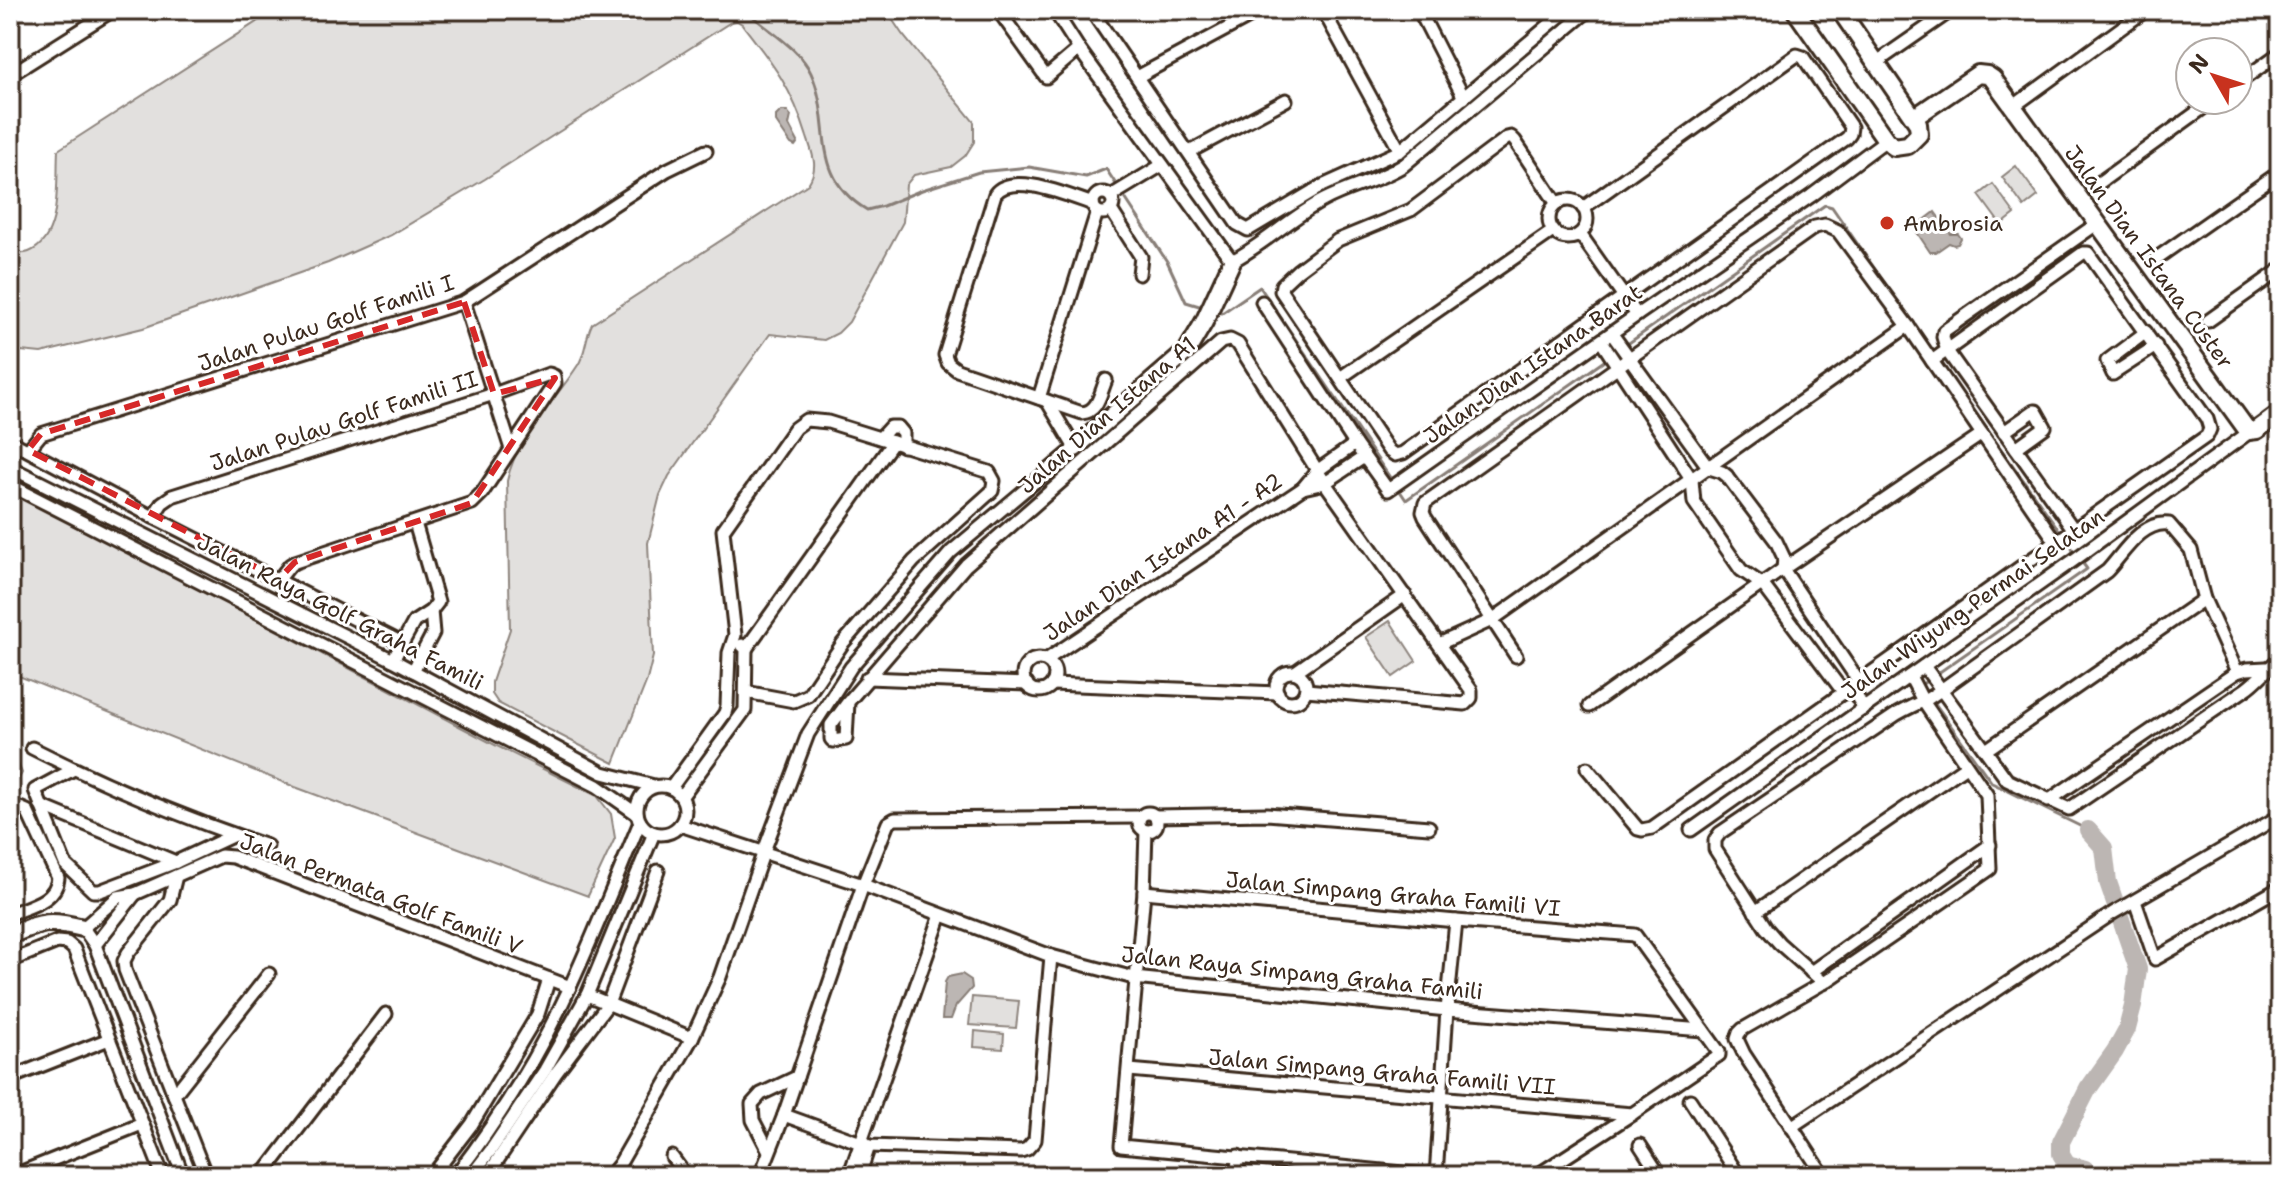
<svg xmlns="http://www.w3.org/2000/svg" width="2290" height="1186" viewBox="0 0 2290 1186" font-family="'Shantell Sans',sans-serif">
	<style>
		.green { fill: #e2e0de; stroke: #8e857e; stroke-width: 2 }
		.water { fill: #bcb6b3; stroke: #887e77; stroke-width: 2 }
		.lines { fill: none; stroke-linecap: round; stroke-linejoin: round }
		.stream { stroke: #887e77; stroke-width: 3 }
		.river { stroke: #bcb6b3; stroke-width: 18 }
		.street-casing { stroke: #3b2a1e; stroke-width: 17 }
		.secondary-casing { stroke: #3b2a1e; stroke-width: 22 }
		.street { stroke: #fff; stroke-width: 11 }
		.secondary { stroke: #fff; stroke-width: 16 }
		.marked { fill: none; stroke: #d62828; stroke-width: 6; stroke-dasharray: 16 10; stroke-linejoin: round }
		.poi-dot { fill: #c8321e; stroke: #fff; stroke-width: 3 }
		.labels { text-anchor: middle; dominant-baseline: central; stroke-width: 6; stroke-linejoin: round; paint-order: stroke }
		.poi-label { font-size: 22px; fill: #3b2a1e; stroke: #fff; text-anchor: start }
		.street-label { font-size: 22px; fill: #3b2a1e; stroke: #fff }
	</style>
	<rect width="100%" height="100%" fill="#fff"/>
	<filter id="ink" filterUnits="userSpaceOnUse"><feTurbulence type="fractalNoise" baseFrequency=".0125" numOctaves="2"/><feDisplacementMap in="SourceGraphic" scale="16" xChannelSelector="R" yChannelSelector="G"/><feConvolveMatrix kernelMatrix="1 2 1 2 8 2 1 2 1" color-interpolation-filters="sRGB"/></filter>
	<g filter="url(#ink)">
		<!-- green -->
		<g class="green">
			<path d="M275 10H886L902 34 974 122V142L965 156 951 167 914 175 906 185 903 222 849 322 838 333 824 340 770 334 669 476 660 495 648 543 653 656 647 680 614 763 498 703 492 694V682L510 629 507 481C517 435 553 404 578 365 586 353 585 338 592 324L808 184C819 168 813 155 807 137 792 88 773 64 742 24L737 21 731 22 485 179 391 235 328 263 143 328 41 353 21 351 10 346V253C16 253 24 254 29 252 63 238 56 181 58 150Z"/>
			<polygon points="2016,166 2038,196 2024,207 2002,177"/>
			<polygon points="1993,184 2015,214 2001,225 1979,195"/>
			<polygon points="10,490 497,746 597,796 611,814 615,838 588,896 295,787 19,676 10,678"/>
			<polygon points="1390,621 1416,661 1393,677 1366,637"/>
			<polygon points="10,745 22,773 10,795"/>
			<polygon points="972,997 1019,1001 1016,1028 969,1025"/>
			<polygon points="975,1031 1004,1034 1003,1049 974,1047"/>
		</g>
		<!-- water -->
		<g class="water">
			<polygon points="781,111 787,111 791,116 789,125 798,142 795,146 791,144 776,122 776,116"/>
			<polygon points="1935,212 1951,234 1958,234 1961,238 1958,244 1954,245 1949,243 1936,252 1930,252 1914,228"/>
			<polygon points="962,974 971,980 972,988 956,1006 951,1019 942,1019 945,982 948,977"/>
		</g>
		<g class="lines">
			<!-- stream -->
			<g class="stream">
				<path d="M749 10 750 14C770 32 800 49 811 73 834 124 808 175 867 210L883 206 922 190 979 172 1029 167 1086 177 1106 169 1168 263 1186 302 1206 308"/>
				<polyline points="1217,311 1222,313 1260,287 1393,482"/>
				<polyline points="1626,345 1825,205 1832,207 1901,307"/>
				<polyline points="1953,382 2077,555"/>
				<polyline points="1398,488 1406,500 1607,359"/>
				<polyline points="1928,695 1921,685 2087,569 2081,561"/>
				<polyline points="1933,701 1992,783 2088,830"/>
			</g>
			<!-- river -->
			<polyline class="river" points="2088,830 2104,848 2108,882 2138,969 2133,1006 2127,1029 2115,1051 2088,1089 2061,1142 2061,1154 2067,1164 2085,1169 2093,1176"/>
			<defs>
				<g id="street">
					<polyline points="998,10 1046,77 1079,49"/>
					<path d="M1054 10 1079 49 1232 261C1265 244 1291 217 1324 200 1350 186 1379 181 1404 165L1589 10"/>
					<polyline points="1091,10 1237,224 1248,230 1320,187 1400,151 1567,10"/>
					<polyline points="1323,10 1400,151"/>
					<polyline points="1419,10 1464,98"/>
					<polyline points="1877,62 1952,10"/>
					<polyline points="10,75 113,10"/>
					<polyline points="1137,77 1262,10"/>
					<polyline points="2238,83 2280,53"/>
					<polyline points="2014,106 2146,10"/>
					<polyline points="1189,152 1286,100"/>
					<polyline points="2099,183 2214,100"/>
					<circle cx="1103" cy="203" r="10"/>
					<polyline points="1111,196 1162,165"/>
					<circle cx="1568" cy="219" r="19"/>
					<path d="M1093 204C1069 196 1012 171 995 194L945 355 948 363 957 370 1082 413C1098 412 1100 394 1106 380"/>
					<polyline points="1557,204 1515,141 1511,137 1507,138 1411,210 1338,240 1298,270 1282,285 1281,291 1389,451 1395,455 1403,453 1847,138 1850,134 1851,127 1803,57 1797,55 1583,208"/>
					<polyline points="1111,210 1141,257 1139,274"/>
					<polyline points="1580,234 1637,315"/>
					<polyline points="2157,258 2280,172"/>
					<polyline points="464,302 511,449"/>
					<polyline points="1262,302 1355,444 1388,490 1637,315 1811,196 1886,140"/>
					<polyline points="2208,321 2280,270"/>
					<polyline points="2146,332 2107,361 2113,374 2156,346"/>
					<polyline points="1612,334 1709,468"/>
					<polyline points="1601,341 1692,480"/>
					<polyline points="1932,361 2083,253 2088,253 2207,419 2210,429 2207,436 2056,542"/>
					<polyline points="1340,378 1553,231"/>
					<polyline points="1039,398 1097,212"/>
					<polyline points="2004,432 2034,411 2036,411 2045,427 2016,448"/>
					<polyline points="880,438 890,427 898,427 903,433 903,446"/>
					<polyline points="10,441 153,517 402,643"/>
					<polyline points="1355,444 1317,471 1303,488 1325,483 1364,457"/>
					<polyline points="28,450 41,434 464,302 667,170 706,151"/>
					<polyline points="10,467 393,660 603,773 654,786"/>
					<polyline points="1709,468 1722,472 1727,476 1776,541 1784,558 1783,569"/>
					<polyline points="1692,480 1694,502 1741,570 1763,585 1844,693"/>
					<polyline points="10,485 597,786 637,814"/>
					<polyline points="153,517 162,503 172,496 494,394 549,374 554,376 555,383 482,493 472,503 295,562 290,565 279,579"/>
					<polyline points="2074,530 1947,351 1943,337 1944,331 2098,223"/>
					<polyline points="1783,569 1859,682"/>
					<polyline points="1439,644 1492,620 1908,326"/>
					<polyline points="746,649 893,442"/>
					<polyline points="1516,656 1425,517 1423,512 1425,503 1815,227 1825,225 1838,231 1908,326 2056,542 1652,828 1642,830 1638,829 1587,768"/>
					<circle cx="1039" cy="675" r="16"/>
					<polyline points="393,660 414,622 431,611 438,602 415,523"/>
					<polyline points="1046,660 1303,488"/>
					<path d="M1924 666 2007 780 2069 809 2246 689C2259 680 2267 668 2280 659"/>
					<polyline points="413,671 433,633 431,611"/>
					<polyline points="1295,672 1405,595"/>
					<circle cx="1291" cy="687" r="15"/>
					<path d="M1910 676 1923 701 1987 795 1990 869 1824 983 1779 943 1766 928 1715 849V840L1720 833 1897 714C1906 709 1916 704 1926 700L1941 690 2107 571C2123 554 2142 520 2169 524L2191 550 2204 599 2237 672"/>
					<polyline points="867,678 1027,684"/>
					<polyline points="1052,684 1278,693"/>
					<polyline points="1852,688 1864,709"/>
					<polyline points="848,702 846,739 833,741 831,739 831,725 848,702 966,565 1221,342 1230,340 1238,344 1325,483 1471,690 1471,698 1465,704 1306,690"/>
					<polyline points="1589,706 1783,569 1982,434"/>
					<path d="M32 748C107 786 187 819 267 846"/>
					<polyline points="1986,750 2204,599"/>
					<polyline points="74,769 35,790 65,864 93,891 100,891 176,862"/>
					<circle cx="661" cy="810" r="24"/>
					<polyline points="671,788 725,713 727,706 729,653 735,635 723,530 795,428 806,420 828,422 989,472 994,481 992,491 914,561 843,643 808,695 794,701 746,692"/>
					<polyline points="682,796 745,710 746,649 742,645"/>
					<polyline points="2048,801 2237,672 2247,669 2266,668"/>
					<polyline points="41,806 176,862 234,835"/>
					<path d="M10 812 20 808 27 811 58 878C56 901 29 906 10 914"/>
					<circle cx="1148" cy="822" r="9"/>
					<polyline points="1155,816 1267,814 1429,827"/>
					<polyline points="680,825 863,885 1051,956 1134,978 1447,1010 1703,1030"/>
					<polyline points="1691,830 2074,560 2251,431"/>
					<polyline points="1146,831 1144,892 1121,1146 1435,1176"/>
					<polyline points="176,876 170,900 128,953 124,961 125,970 206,1176"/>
					<polyline points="1144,892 1456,921 1635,935 1719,1052 1719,1055 1632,1114 1536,1176"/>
					<polyline points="2135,901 2155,959 2280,888"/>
					<polyline points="1755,912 1966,766"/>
					<polyline points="95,945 135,894"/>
					<polyline points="10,961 57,942 67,943 74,949 163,1176"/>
					<polyline points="1811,972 1990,845"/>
					<polyline points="1823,983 1743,1029 1739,1033 1737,1039 1744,1054 1824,1176"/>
					<polyline points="587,995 692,1038"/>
					<polyline points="1129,1070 1632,1114"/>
					<polyline points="10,1078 109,1039"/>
					<polyline points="174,1095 269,974"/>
					<polyline points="1690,1100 1739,1176"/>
					<polyline points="784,1115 869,1146 1021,1151 1027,1149 1035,1140 1051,956"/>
					<polyline points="1791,1127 2113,913 2280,816"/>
					<polyline points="1640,1145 1660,1176"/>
					<polyline points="769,1151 753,1120 752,1104 761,1094 797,1077"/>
					<polyline points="672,1157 686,1176"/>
					<polyline points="12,1176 142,1124"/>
					<polyline points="183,1176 95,945 83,928 118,897 135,894 221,856 233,857 570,987"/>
					<polyline points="262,1176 386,1014"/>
					<polyline points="432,1176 472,1124 538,1014 549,979"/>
					<path d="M455 1176C500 1118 539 1054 570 987 595 933 617 877 640 822"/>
					<polyline points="471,1176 491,1150 545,1070 587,995 654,833"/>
					<polyline points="487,1176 556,1073 608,1004 658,871"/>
					<polyline points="610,1176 619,1165 692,1038 720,977 764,851 808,734 851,667 951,552 1075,448 1047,401"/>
					<polyline points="760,1176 784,1115 863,885 888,823 895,819 1140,817"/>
					<polyline points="849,1176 941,915"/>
					<polyline points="859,1176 869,1146"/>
					<polyline points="1237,1176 1238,1156"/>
					<polyline points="1436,1176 1447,1010 1456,921"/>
				</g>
				<g id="secondary">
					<polyline points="1795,10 1886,140 1894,147 1908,145 1919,134 1918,124 1840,10"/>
					<polyline points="1915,117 1978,74 1987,75 1993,79 2245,427 2249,431 2257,430 2280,413"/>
					<polyline points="1075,448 1187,351 1204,322 1232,261"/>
					<path d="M10 935C43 922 48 919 83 928"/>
				</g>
			</defs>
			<!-- street casing -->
			<use href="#street" class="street-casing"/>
			<!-- secondary casing -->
			<use href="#secondary" class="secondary-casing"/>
			<!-- street -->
			<use href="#street" class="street"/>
			<!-- secondary -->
			<use href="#secondary" class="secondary"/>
		</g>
	</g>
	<!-- marked area -->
	<path class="marked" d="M464 302 494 394 555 378 472 503 295 562 279 579 28 450 41 434Z"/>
	<!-- markers -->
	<circle class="poi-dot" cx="1887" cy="223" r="8"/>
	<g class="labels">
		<!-- poi labels -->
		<g class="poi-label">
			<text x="1903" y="223">Ambrosia</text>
		</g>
		<!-- street labels -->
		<g class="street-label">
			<text transform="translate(2149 257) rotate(54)">Jalan Dian Istana Custer</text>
			<text transform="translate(326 323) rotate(-18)">Jalan Pulau Golf Famili I</text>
			<text transform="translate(1533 364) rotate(-35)">Jalan Dian Istana Barat</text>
			<text transform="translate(1107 415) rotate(-41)">Jalan Dian Istana A1</text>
			<text transform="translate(344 421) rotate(-18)">Jalan Pulau Golf Famili II</text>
			<text transform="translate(1163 557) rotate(-34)">Jalan Dian Istana A1 - A2</text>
			<text transform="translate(1973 604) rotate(-35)">Jalan Wiyung Permai Selatan</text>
			<text transform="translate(340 612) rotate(27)">Jalan Raya Golf Graha Famili</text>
			<text transform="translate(381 894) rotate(21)">Jalan Permata Golf Famili V</text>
			<text transform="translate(1393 894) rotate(5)">Jalan Simpang Graha Famili VI</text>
			<text transform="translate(1302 973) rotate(6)">Jalan Raya Simpang Graha Famili</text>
			<text transform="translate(1382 1072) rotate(5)">Jalan Simpang Graha Famili VII</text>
		</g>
	</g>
	<!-- margin -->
	<rect width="2290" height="1186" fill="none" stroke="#fff" stroke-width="40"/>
	<rect x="20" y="20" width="2250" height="1146" fill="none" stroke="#3b2a1e" stroke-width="3" filter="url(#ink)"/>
	<!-- north arrow -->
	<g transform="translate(2214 76) rotate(309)"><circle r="38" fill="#ffffff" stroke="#b1aaa5" stroke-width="2"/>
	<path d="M0-6L14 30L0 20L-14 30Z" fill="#c8321e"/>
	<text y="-12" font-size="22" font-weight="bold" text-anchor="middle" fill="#3b2a1e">N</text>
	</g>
</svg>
